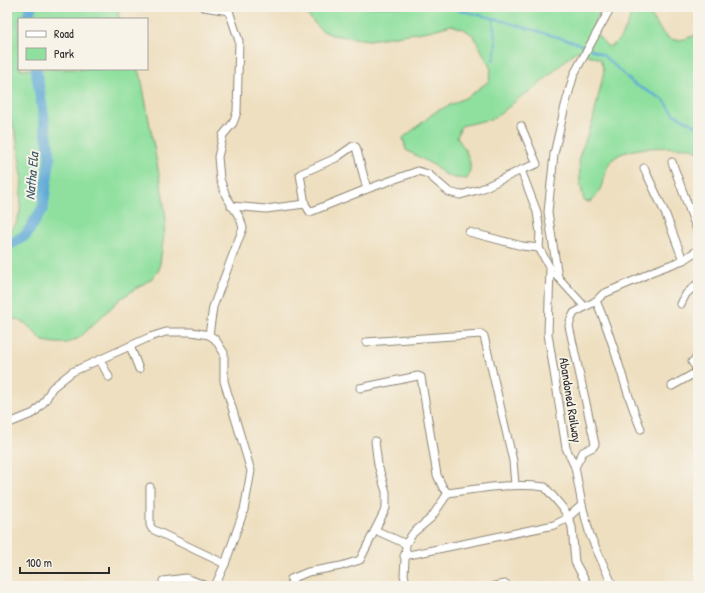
<svg xmlns="http://www.w3.org/2000/svg" width="705" height="593" viewBox="0 0 705 593" font-family="'Patrick Hand',sans-serif">
	<style>
		.green { fill: #8fe09f; stroke: #5d8665 }
		.lines { fill: none; stroke-linecap: round; stroke-linejoin: round }
		.stream { stroke: #5da9d6; stroke-width: 2 }
		.river { stroke: #5da9d6; stroke-width: 11 }
		.street-casing { stroke: #8c8576; stroke-width: 9 }
		.street { stroke: #fff; stroke-width: 7 }
		.labels { text-anchor: middle; dominant-baseline: central; stroke-width: 4; stroke-linejoin: round; paint-order: stroke }
		.street-label { font-size: 13px; fill: #2b2b2b; stroke: #f7f3e8 }
		.water-label { font-size: 14px; font-style: italic; fill: #3c5767; stroke: #f7f3e8 }
	</style>
	<rect width="100%" height="100%" fill="#f7f3e8"/>
	<filter id="ink" filterUnits="userSpaceOnUse"><feTurbulence type="fractalNoise" baseFrequency=".025" numOctaves="2"/><feDisplacementMap in="SourceGraphic" scale="8" xChannelSelector="R" yChannelSelector="G"/><feConvolveMatrix kernelMatrix="1 2 1 2 8 2 1 2 1" color-interpolation-filters="sRGB"/></filter>
	<filter id="wash" filterUnits="userSpaceOnUse"><feTurbulence type="fractalNoise" baseFrequency=".012" numOctaves="4" result="noise"/><feDisplacementMap in="SourceGraphic" scale="16" xChannelSelector="R" yChannelSelector="G"/><feGaussianBlur stdDeviation="0.9" result="paint"/><feColorMatrix in="noise" values="0 0 0 0 0 0 0 0 0 0 0 0 0 0 0 0 0 1.4 0 .05"/><feComposite in="paint" operator="in"/></filter>
	<g filter="url(#wash)">
		<rect width="100%" height="100%" fill="#eedfc0"/>
		<!-- green -->
		<g class="green">
			<polygon points="7,7 118,7 119,19 19,19 19,69 137,69 141,77 163,196 166,220 159,270 151,279 120,299 79,338 67,343 55,343 43,341 25,323 7,316 7,234 16,224 20,212 22,176 16,134 7,108"/>
			<path d="M300 7H603C589 30 590 27 608 47 623 42 629 22 633 8L643 7C665 29 661 51 698 34V152L692 148C671 148 621 143 609 164 601 179 605 189 590 202L584 201 580 182 579 157 593 120 604 71 600 59 576 51 534 89 523 95 495 118 461 126 457 137C466 152 475 162 467 179L455 178 444 174 435 166 406 150 403 138 435 112 469 96 489 81 491 69 474 36 464 29 451 25 429 31 369 40 332 35 321 30Z"/>
		</g>
		<g class="lines">
			<!-- stream -->
			<g class="stream">
				<polyline points="445,7 493,18 574,42 586,47"/>
				<polyline points="590,49 603,55 634,84 664,100 674,114 698,127"/>
				<polyline points="493,61 496,48 493,18"/>
			</g>
			<!-- river -->
			<g class="river">
				<polyline points="28,19 28,15 31,7"/>
				<polyline points="7,246 26,235 43,208 50,156 36,69"/>
			</g>
		</g>
	</g>
	<g filter="url(#ink)">
		<g class="lines">
			<defs>
				<g id="street">
					<polyline points="204,7 229,11"/>
					<polyline points="672,162 698,233"/>
					<polyline points="644,168 666,215 683,260"/>
					<polyline points="521,170 537,164 521,126"/>
					<polyline points="305,204 300,174 336,158 353,146 356,147 367,189"/>
					<polyline points="231,206 266,209 305,204 310,212 367,189 418,171 428,174 449,192 460,195 481,189 521,170 537,212 540,233 539,248 550,268 548,334 566,448 575,467 582,505 590,535 613,586"/>
					<polyline points="469,232 522,246 539,248"/>
					<polyline points="555,274 585,307"/>
					<polyline points="558,277 548,212 554,154 565,106 574,74 611,7"/>
					<path d="M596 301C615 342 623 387 641 429"/>
					<polyline points="681,304 686,294 698,283"/>
					<polyline points="209,335 213,307 243,228 240,218 226,196 220,179 218,157 223,135 233,123 237,112 239,41 229,11 231,7"/>
					<polyline points="366,342 481,334 484,336 513,461 515,485"/>
					<polyline points="130,346 139,369"/>
					<polyline points="100,360 109,377"/>
					<polyline points="672,386 695,373 696,367 692,362 698,357"/>
					<polyline points="360,388 418,376 421,377 437,475 443,488 448,493"/>
					<polyline points="7,424 34,413 45,401 52,388 72,372 150,337 166,332 192,332 209,335 215,339 224,353 224,381 251,471 244,510 225,564 215,586"/>
					<polyline points="375,441 378,465 386,492 386,508 375,530 406,544"/>
					<polyline points="575,467 583,452 593,447 595,444 569,326 571,319 574,313 596,301 603,294 638,279 651,272 683,260 698,250"/>
					<polyline points="150,487 150,525 152,529 225,564"/>
					<polyline points="404,556 554,525 566,519 582,505"/>
					<polyline points="163,581 186,578 207,586"/>
					<polyline points="293,586 291,579 308,572 341,566 360,560 375,530"/>
					<path d="M407 586 404 575 406 544 413 533 431 518 448 493C481 488 512 483 545 487L562 507 568 517 572 527 575 562 588 586"/>
					<polyline points="494,586 506,584"/>
				</g>
			</defs>
			<!-- street casing -->
			<use href="#street" class="street-casing"/>
			<!-- street -->
			<use href="#street" class="street"/>
		</g>
	</g>
	<g class="labels">
		<!-- street labels -->
		<g class="street-label">
			<text transform="translate(571 400) rotate(81)">Abandoned Railway</text>
		</g>
		<!-- water labels -->
		<g class="water-label">
			<text transform="translate(31 176) rotate(-85)">Natha Ela</text>
		</g>
	</g>
	<!-- margin -->
	<rect width="705" height="593" fill="none" stroke="#f7f3e8" stroke-width="24"/>
	<!-- legend -->
	<rect x="18" y="18" width="130" height="52" fill="#f7f3e8" stroke="#a5a39c"/>
	<rect x="26" y="31" width="20" height="6" fill="#ffffff" stroke="#a5a39c"/>
	<text x="54" y="38" font-size="12" fill="#2b2b2b">Road</text>
	<rect x="26" y="48" width="20" height="12" fill="#8fe09f" stroke="#a5a39c"/>
	<text x="54" y="58" font-size="12" fill="#2b2b2b">Park</text>
	<!-- scale -->
	<path d="M20 567v6h89v-6" fill="none" stroke="#2b2b2b" stroke-width="2"/>
	<text x="26" y="567" font-size="12" fill="#2b2b2b" stroke="#f7f3e8" stroke-width="3" paint-order="stroke">100 m</text>
</svg>
